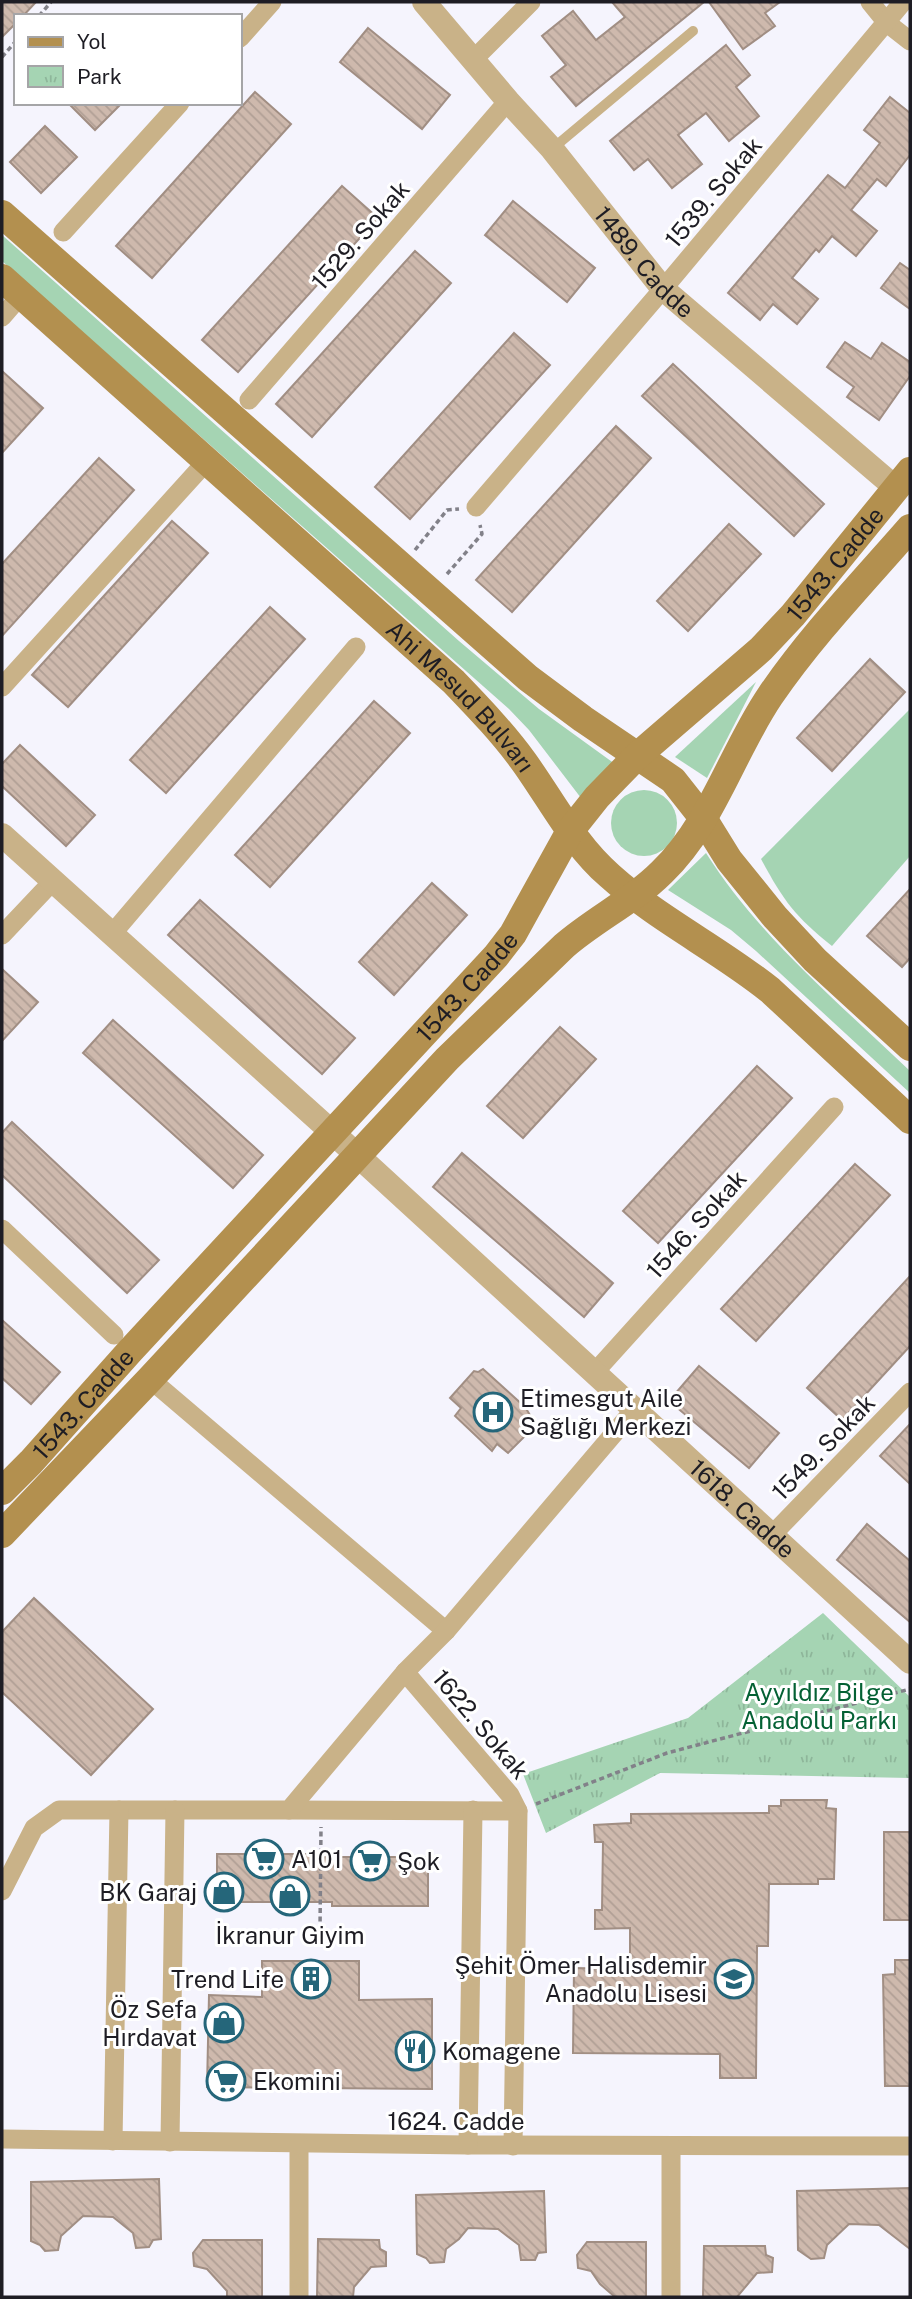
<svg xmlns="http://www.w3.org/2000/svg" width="912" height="2299" viewBox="0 0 912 2299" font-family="'Public Sans',sans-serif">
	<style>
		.grass { fill: #a5d4b3 }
		.park { fill: url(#park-tufts) }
		.building { fill: url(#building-back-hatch); stroke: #a18e83; stroke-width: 2 }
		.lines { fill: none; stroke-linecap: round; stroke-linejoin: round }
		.path { stroke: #828189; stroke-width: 3.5; stroke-dasharray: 5 3.5; stroke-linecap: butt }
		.service { stroke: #c9b288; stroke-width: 10 }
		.minor { stroke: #c9b288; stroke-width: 19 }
		.tertiary { stroke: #c9b288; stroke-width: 24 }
		.secondary { stroke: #b3904f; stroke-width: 28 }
		.labels { text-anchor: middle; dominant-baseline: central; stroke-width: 6; stroke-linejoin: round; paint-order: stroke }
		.street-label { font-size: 24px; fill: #1e1d24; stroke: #fff }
		.poi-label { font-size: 24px; fill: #1e1d24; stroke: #fff; text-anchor: start }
		.park-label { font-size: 24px; fill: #046134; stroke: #fff }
	</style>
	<defs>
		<pattern id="park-tufts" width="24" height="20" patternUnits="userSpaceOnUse" patternTransform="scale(1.75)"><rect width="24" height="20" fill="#a5d4b3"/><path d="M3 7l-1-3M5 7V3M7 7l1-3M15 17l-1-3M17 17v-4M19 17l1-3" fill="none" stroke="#8eb69a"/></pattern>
		<pattern id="building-back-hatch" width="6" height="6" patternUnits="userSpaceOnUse" patternTransform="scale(1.75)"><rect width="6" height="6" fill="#ceb9ad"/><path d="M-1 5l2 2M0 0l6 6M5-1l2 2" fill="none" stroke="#b09f95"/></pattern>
	</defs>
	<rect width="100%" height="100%" fill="#f5f4fd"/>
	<!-- grass -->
	<g class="grass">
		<polygon points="2,235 459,641 539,709 615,764 581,798 529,730 509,709 2,261"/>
		<polygon points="756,682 707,778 675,757"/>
		<path d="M910 709V856L832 946C795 917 783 900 761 859Z"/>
		<circle cx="644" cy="823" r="33"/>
		<path d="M706 853C760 938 838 1002 910 1071V1093L756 951 731 930 668 890Z"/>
	</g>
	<!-- park -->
	<polygon class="park" points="823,1613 910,1697 910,1778 660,1773 546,1833 523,1774 688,1718"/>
	<!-- building -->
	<g class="building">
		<polygon points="2,2 36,2 23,16 16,16 16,23 2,37"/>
		<polygon points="612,2 704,2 576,106 551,77 566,65 542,36 573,11 596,40 625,17"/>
		<polygon points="709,2 780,2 765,13 775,26 743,49"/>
		<polygon points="368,28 450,95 422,129 340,62"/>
		<polygon points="726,45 750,75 736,87 759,116 729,141 706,113 678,135 702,164 672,188 648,159 634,170 610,141"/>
		<polygon points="255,92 291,124 152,278 116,246"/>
		<polygon points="890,97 910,113 910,155 886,186 877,179 851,210 877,231 856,256 832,236 819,252 816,249 792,278 818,299 797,324 773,304 760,320 728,293 828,175 845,188 880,143 864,130"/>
		<polygon points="68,103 122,103 95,130"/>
		<polygon points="45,126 77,157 41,193 10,162"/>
		<polygon points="342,186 378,218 238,372 202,340"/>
		<polygon points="513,201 595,268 567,302 485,235"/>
		<polygon points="415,251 451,283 312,437 276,404"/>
		<polygon points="900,263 910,270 910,309 881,288"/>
		<polygon points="514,333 550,365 410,519 375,487"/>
		<polygon points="845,342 871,359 882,343 910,362 910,376 879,420 847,397 854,387 827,367"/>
		<polygon points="673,364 824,504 794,536 642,396"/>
		<polygon points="2,371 43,408 2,453"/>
		<polygon points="616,426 651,458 512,612 476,580"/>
		<polygon points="99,458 134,490 2,636 2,564"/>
		<polygon points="172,521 208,553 68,707 32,675"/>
		<polygon points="729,524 761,554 688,631 657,601"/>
		<polygon points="270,607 305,639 166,793 130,760"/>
		<polygon points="870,659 905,692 832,771 797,738"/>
		<polygon points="374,701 410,733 270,887 235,855"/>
		<polygon points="20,745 95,815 66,846 2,786 2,764"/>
		<polygon points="432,883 467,915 394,995 359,962"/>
		<polygon points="910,889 910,958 902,967 867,936"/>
		<polygon points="200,900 355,1038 322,1074 168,935"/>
		<polygon points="2,969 38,1002 2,1041"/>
		<polygon points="113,1020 263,1155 233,1188 83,1053"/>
		<polygon points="560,1027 596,1059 523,1138 487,1106"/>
		<polygon points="757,1066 792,1098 658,1243 623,1211"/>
		<polygon points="12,1122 159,1260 127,1293 2,1175 2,1133"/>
		<polygon points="462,1153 613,1283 584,1317 433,1187"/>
		<polygon points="855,1164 890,1195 756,1341 721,1309"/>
		<polygon points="910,1276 910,1346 842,1420 807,1388"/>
		<polygon points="2,1320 60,1372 31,1404 2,1378"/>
		<polygon points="699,1366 779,1433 749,1468 669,1401"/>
		<polygon points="483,1369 525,1407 533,1420 530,1425 533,1428 508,1453 497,1444 492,1451 455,1416 461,1408 450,1398 474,1371 478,1372"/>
		<polygon points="910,1424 910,1484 880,1456"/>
		<polygon points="867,1524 910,1561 910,1622 837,1560"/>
		<polygon points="34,1598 153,1709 91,1775 2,1692 2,1632"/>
		<polygon points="781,1800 827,1800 826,1808 836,1809 834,1879 818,1879 818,1884 769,1884 768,1946 757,1946 756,2078 720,2078 720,2054 573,2053 574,1968 630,1969 630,1928 595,1929 595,1910 602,1910 603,1842 595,1842 594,1825 631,1823 631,1814 769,1813 769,1806 781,1806"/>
		<rect x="884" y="1832" width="26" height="88"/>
		<polygon points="217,1854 313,1854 313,1857 428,1857 428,1906 332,1906 332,1902 217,1902"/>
		<polygon points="895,1960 910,1960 910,2086 885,2086 883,1975 895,1974"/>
		<polygon points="262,1961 359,1961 359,2000 432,1999 432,2089 207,2087 209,1995 262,1997"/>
		<polygon points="159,2179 161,2239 153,2240 149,2247 136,2248 133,2233 113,2217 83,2216 61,2236 58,2250 45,2251 40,2245 31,2241 31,2182"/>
		<polygon points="910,2188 910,2249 879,2225 849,2224 827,2245 824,2258 811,2259 798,2250 797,2191"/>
		<polygon points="544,2191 546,2252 538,2253 535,2260 521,2260 519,2245 498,2229 468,2228 459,2239 446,2249 444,2262 430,2263 426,2258 417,2254 416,2195"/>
		<polygon points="318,2239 379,2240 380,2249 386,2252 386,2266 371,2267 354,2287 353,2297 317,2297"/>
		<polygon points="203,2240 262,2240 262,2297 227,2297 227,2291 207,2269 194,2266 193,2253"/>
		<polygon points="587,2242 646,2242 646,2297 615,2297 600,2284 591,2271 578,2268 577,2255"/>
		<polygon points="704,2246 765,2246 766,2255 773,2258 772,2272 757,2273 737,2297 703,2297"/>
	</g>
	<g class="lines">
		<!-- path -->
		<g class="path">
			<polyline points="39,16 51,2"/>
			<polyline points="2,57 16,41"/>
			<polyline points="415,550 447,510 459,509"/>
			<polyline points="447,574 482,534 480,525"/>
			<polyline points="536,1804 667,1753 910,1689"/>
			<polyline points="320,1930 321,1827"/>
		</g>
		<!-- service -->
		<polyline class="service" points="552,149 693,31"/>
		<!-- minor -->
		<g class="minor">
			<polyline points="870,2 887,23 910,41"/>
			<polyline points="240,38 272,2"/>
			<polyline points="474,59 531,2"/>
			<polyline points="63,232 180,103"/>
			<polyline points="2,317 21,295"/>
			<polyline points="249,400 508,101"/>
			<polyline points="476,507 663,289 903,2"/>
			<polyline points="2,687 206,462"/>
			<polyline points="112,934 356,647"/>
			<polyline points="2,935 53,881"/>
			<polyline points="2,1229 114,1335"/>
			<polyline points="594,1373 834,1107"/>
			<polyline points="150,1379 446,1631"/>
			<polyline points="772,1535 910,1392"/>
			<polyline points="405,1672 510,1795 518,1811 513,2146"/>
			<polyline points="289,1810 518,1811"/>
			<polyline points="2,1891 34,1828 59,1810 289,1810 405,1672 446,1631 634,1410"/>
			<polyline points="2,2139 468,2145 910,2146"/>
			<polyline points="113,2141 119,1810"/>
			<polyline points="170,2142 175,1810"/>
			<polyline points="299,2144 299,2297"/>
			<polyline points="468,2145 473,1810"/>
			<polyline points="671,2297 671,2146"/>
		</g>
		<!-- tertiary -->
		<g class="tertiary">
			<path id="s1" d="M424 2 508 101 552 149 663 289 897 489"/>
			<path id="s2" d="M2 835 333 1133 910 1662"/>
		</g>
		<!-- secondary -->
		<g class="secondary">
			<polyline points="2,214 528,678 583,719 673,780 703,818 729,860 775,917 815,960 910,1047"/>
			<path id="s3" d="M2 278 454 682C478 707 503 733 524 762 552 801 574 845 610 876 659 920 719 949 770 990L910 1120"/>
			<path id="s4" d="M2 1491 31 1462 130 1351 496 956 513 934 570 831 597 797 637 756 761 649 793 615 910 471"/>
			<path d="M2 1534 150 1379 447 1059 564 946C595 919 633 901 662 872 712 824 732 752 770 696 811 636 862 583 910 528"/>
		</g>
	</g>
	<!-- icons -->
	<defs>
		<symbol id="hospital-ring" viewBox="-11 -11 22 22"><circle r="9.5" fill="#fff" stroke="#25667a" stroke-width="1.5"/><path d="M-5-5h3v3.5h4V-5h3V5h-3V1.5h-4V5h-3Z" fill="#25667a"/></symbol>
		<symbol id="supermarket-ring" viewBox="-11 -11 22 22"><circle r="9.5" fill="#fff" stroke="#25667a" stroke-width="1.5"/><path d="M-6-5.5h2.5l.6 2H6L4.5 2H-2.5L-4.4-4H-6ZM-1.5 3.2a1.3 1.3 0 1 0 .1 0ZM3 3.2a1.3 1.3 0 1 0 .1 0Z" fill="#25667a"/></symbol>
		<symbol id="shop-ring" viewBox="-11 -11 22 22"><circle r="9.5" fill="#fff" stroke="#25667a" stroke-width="1.5"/><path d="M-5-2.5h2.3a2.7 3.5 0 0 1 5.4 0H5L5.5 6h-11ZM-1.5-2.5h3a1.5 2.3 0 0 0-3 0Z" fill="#25667a"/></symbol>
		<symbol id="building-ring" viewBox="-11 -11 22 22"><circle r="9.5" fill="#fff" stroke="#25667a" stroke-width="1.5"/><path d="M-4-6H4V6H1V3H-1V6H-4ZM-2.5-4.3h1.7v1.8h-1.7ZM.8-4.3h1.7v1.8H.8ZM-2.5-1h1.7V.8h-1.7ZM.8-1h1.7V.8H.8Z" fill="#25667a"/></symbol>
		<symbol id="school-ring" viewBox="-11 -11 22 22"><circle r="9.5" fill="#fff" stroke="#25667a" stroke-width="1.5"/><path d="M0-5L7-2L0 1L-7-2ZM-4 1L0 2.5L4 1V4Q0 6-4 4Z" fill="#25667a"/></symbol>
		<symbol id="restaurant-ring" viewBox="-11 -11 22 22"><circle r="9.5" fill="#fff" stroke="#25667a" stroke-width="1.5"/><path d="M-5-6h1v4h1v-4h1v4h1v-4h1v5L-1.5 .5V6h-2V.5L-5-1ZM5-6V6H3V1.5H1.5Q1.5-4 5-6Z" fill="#25667a"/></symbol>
	</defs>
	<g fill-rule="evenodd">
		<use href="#hospital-ring" x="471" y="1390" width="44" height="44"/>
		<use href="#supermarket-ring" x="242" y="1837" width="44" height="44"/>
		<use href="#supermarket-ring" x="348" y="1839" width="44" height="44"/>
		<use href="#shop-ring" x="202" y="1870" width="44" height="44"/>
		<use href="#shop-ring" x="268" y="1874" width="44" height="44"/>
		<use href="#building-ring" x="289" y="1957" width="44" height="44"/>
		<use href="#school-ring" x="712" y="1957" width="44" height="44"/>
		<use href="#shop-ring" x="202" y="2001" width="44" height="44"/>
		<use href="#restaurant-ring" x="393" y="2029" width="44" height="44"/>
		<use href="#supermarket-ring" x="204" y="2059" width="44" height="44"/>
	</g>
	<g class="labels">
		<!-- street labels -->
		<g class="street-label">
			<text transform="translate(713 192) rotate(-50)">1539. Sokak</text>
			<text transform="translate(360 235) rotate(-49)">1529. Sokak</text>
			<text stroke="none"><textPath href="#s1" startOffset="341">1489. Cadde</textPath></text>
			<text stroke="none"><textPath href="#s4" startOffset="1251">1543. Cadde</textPath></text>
			<text stroke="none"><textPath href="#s3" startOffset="621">Ahi Mesud Bulvarı</textPath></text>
			<text stroke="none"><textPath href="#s4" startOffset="686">1543. Cadde</textPath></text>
			<text transform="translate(696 1224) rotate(-48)">1546. Sokak</text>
			<text stroke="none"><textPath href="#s4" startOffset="119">1543. Cadde</textPath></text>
			<text transform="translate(823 1447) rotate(-46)">1549. Sokak</text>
			<text stroke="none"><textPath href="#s2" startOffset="1001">1618. Cadde</textPath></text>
			<text transform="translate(481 1724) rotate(50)">1622. Sokak</text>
			<text x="456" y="2121">1624. Cadde</text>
		</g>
		<!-- poi labels -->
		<g class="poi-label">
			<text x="520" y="1398">Etimesgut Aile<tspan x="520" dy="28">Sağlığı Merkezi</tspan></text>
			<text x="291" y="1859">A101</text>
			<text x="397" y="1861">Şok</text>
			<text x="197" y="1892" text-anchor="end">BK Garaj</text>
			<text x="290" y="1935" text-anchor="middle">İkranur Giyim</text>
			<text x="707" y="1965" text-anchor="end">Şehit Ömer Halisdemir<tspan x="707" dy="28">Anadolu Lisesi</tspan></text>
			<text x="284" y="1979" text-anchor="end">Trend Life</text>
			<text x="197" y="2009" text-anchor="end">Öz Sefa<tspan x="197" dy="28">Hırdavat</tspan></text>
			<text x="442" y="2051">Komagene</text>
			<text x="253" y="2081">Ekomini</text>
		</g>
		<!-- park labels -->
		<g class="park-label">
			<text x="819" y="1692">Ayyıldız Bilge<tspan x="819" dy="28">Anadolu Parkı</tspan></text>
		</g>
	</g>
	<!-- border -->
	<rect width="912" height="2299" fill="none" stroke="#1e1d24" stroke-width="7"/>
	<!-- legend -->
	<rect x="14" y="14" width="228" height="91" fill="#ffffff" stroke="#a5a5a7" stroke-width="2"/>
	<rect x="28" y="37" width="35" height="10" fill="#b3904f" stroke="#a5a5a7" stroke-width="2"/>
	<text x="77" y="49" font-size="21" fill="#1e1d24">Yol</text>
	<rect x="28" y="66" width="35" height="21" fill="url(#park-tufts)" stroke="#a5a5a7" stroke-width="2"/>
	<text x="77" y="84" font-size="21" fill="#1e1d24">Park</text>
</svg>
